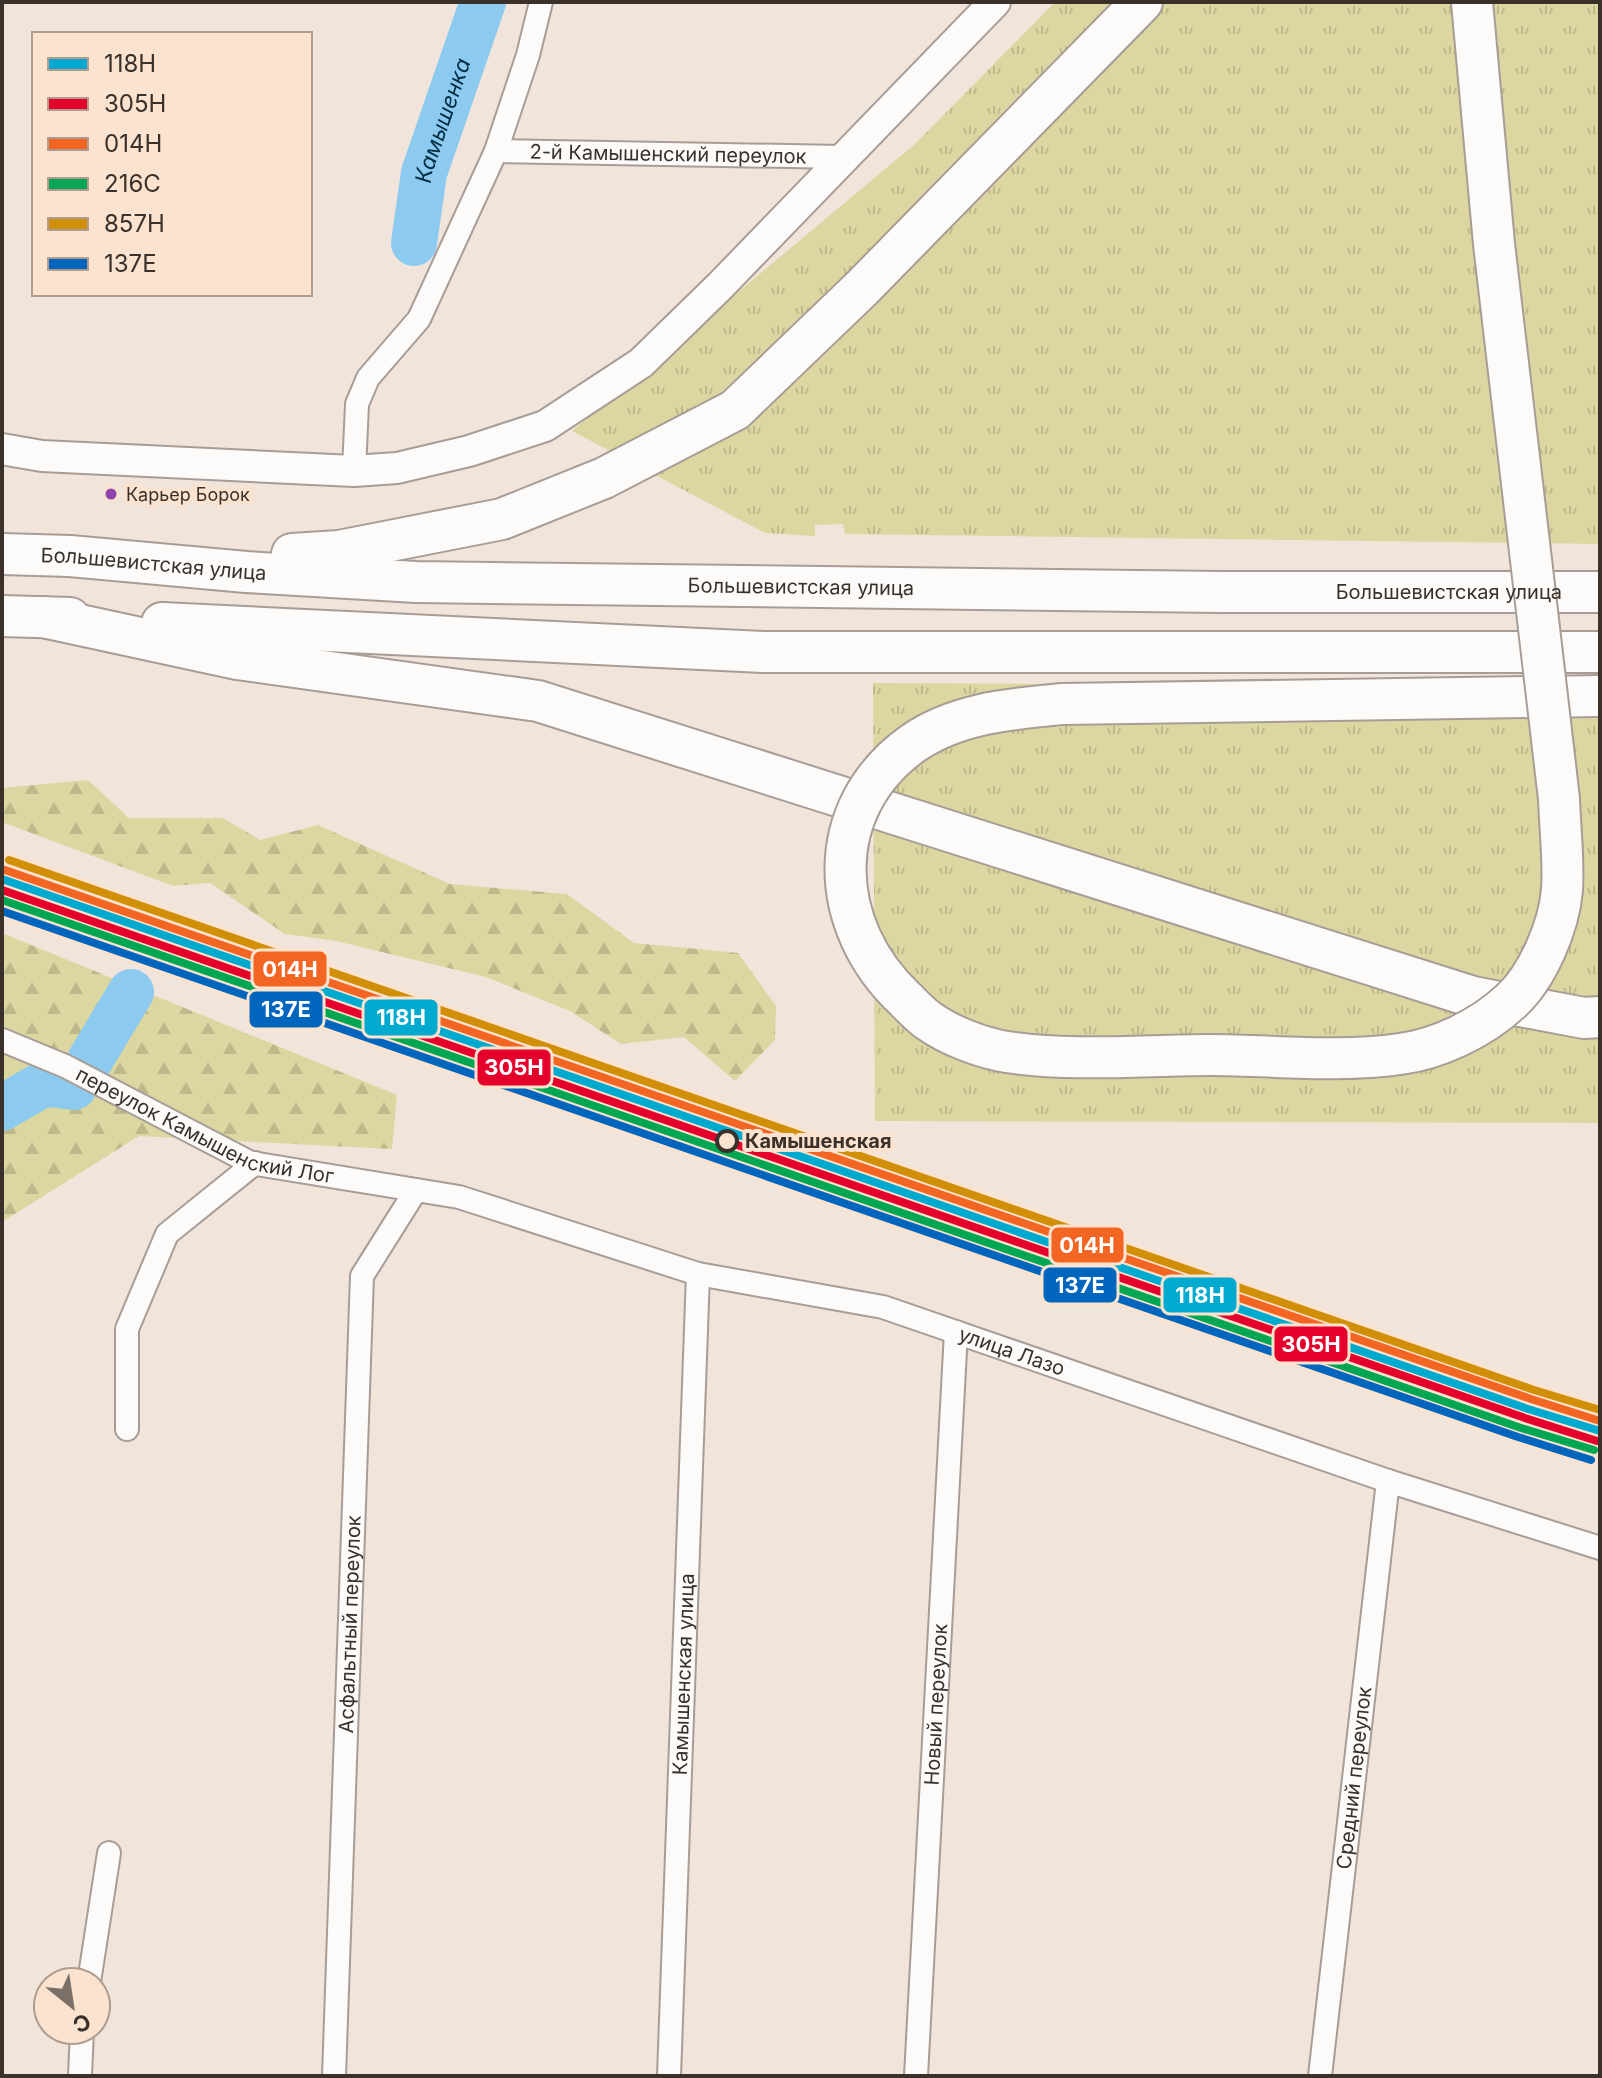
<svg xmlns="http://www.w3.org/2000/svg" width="1602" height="2078" viewBox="0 0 1602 2078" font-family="Inter,sans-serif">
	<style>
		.grass { fill: url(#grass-tufts) }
		.forest { fill: url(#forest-firs) }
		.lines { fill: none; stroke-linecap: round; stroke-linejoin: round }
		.river { stroke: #8ccaef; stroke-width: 46 }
		.street-casing { stroke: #a79d96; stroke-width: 26 }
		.secondary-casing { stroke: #a79d96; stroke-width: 34 }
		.highway-casing { stroke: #a79d96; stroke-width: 44 }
		.street { stroke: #fdfbf9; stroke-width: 22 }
		.secondary { stroke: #fdfbf9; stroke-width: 30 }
		.highway { stroke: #fdfbf9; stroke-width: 40 }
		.highway-bridge-casing { stroke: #a79d96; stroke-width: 44; stroke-linecap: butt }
		.highway-bridge { stroke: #fdfbf9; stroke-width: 40 }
		.rail-1-casing { stroke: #fbe3d0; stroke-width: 14 }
		.rail-2-casing { stroke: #fbe3d0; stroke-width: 14 }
		.rail-3-casing { stroke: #fbe3d0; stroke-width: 14 }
		.rail-4-casing { stroke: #fbe3d0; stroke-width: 14 }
		.rail-5-casing { stroke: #fbe3d0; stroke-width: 14 }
		.rail-6-casing { stroke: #fbe3d0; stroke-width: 14 }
		.rail-1 { stroke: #00a9ce; stroke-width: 8 }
		.rail-2 { stroke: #e4002b; stroke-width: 8 }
		.rail-3 { stroke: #f26522; stroke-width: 8 }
		.rail-4 { stroke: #00a651; stroke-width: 8 }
		.rail-5 { stroke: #d18f08; stroke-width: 8 }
		.rail-6 { stroke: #0065bd; stroke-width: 8 }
		.bus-dot { fill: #8e44ad; stroke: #fbe3d0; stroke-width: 3 }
		.stop-dot { fill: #fbe3d0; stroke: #3a312a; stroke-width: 4 }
		.labels { text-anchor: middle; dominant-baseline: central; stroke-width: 8; stroke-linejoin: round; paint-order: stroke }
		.bus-label { font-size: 18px; fill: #3a312a; stroke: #fbe3d0; text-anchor: start }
		.street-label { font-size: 20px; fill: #3a312a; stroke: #fbe3d0 }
		.stop-label { font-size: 20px; font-weight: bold; fill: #3a312a; stroke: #fbe3d0; text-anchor: start }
		.water-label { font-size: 22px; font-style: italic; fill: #012d43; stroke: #fbe3d0 }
		.line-badge { stroke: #fbe3d0; stroke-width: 3 }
		.badge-label { font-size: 22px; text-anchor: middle; font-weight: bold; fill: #fff }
	</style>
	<defs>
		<pattern id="grass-tufts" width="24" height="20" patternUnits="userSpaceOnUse" patternTransform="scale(2)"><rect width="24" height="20" fill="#dcd7a1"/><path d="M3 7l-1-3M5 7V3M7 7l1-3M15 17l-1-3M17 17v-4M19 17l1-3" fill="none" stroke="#beb98b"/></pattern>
		<pattern id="forest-firs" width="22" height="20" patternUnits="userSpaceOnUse" patternTransform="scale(2)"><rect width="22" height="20" fill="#dcd7a1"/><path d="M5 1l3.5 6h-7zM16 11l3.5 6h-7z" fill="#beb98b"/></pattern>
	</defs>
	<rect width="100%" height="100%" fill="#f1e4da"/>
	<!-- grass -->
	<g class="grass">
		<polygon points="1055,2 1600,2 1600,544 845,534 843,524 815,525 815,536 765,533 572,431 915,144"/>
		<polygon points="873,683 1600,687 1600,1123 875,1121"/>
	</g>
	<!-- forest -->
	<g class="forest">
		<polygon points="88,780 129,818 223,818 260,840 318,825 450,884 567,894 634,943 738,953 776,1006 775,1040 735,1081 684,1037 621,1044 570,1011 486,977 336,941 285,934 210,883 173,886 2,822 2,788"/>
		<polygon points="2,933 397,1095 392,1149 139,1136 2,1222"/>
	</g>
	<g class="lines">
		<!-- river -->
		<g class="river">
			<path id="s1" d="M414 243 424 173 483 2"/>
			<polyline points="89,1062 131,992"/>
			<polyline points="2,1108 38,1087 49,1084 74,1087"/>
		</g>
		<defs>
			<g id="street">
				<path id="s2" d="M496 151 842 157"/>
				<polyline points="354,471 357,404 368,378 419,319 496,151 528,55 541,2"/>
				<path id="s3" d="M2 1040 65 1066 251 1163 459 1197 698 1274 883 1307 1388 1481 1600 1548"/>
				<polyline points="127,1429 127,1329 167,1234 255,1163"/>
				<polyline points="89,1982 109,1853"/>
				<polyline points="80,2076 82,2030"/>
				<path id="s4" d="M334 2076 362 1276 416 1190"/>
				<path id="s5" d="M669 2076 698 1274"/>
				<path id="s6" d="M916 2076 956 1332"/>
				<path id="s7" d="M1320 2076 1388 1481"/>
			</g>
			<polyline id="secondary" points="2,449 42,456 354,471 397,468 469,451 545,426 641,363 720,286 995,2"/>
			<g id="highway">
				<path id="s8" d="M2 554 70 556 246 572 416 582 1220 592H1600"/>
				<polyline points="292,554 339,551 502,519 604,478 735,410 862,288 1142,2"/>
				<polyline points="2,616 70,618"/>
				<polyline points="43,617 237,659 538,701 1473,997 1584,1018 1600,1017"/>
				<polyline points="162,623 763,652 1600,652"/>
				<polyline points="1062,704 1600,696"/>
			</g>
		</defs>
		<!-- street casing -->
		<use href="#street" class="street-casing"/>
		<!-- secondary casing -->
		<use href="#secondary" class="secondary-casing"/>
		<!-- highway casing -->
		<use href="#highway" class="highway-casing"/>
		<!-- street -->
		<use href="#street" class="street"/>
		<!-- secondary -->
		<use href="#secondary" class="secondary"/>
		<!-- highway -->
		<use href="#highway" class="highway"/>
		<defs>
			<path id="highway-bridge" d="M1062 704C1010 709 956 713 912 744 822 809 827 926 905 999 912 1006 920 1015 929 1021 950 1036 982 1048 1007 1052 1074 1062 1144 1055 1210 1055 1273 1055 1337 1063 1400 1054 1439 1049 1482 1028 1511 1001 1538 976 1559 926 1562 890 1564 861 1560 828 1559 799L1494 244 1472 2"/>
		</defs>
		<!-- highway-bridge casing -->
		<use href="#highway-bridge" class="highway-bridge-casing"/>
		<!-- highway-bridge -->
		<use href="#highway-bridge" class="highway-bridge"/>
		<defs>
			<polyline id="rail-1" points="2,879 1528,1409 1600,1431"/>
			<polyline id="rail-2" points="2,890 1525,1418 1597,1441"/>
			<polyline id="rail-3" points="5,870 1531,1399 1600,1421"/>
			<polyline id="rail-4" points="2,900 1521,1428 1594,1450"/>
			<polyline id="rail-5" points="9,860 1534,1390 1600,1410"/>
			<polyline id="rail-6" points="2,911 1518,1437 1591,1460"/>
		</defs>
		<!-- rail-1 casing -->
		<use href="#rail-1" class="rail-1-casing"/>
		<!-- rail-2 casing -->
		<use href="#rail-2" class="rail-2-casing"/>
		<!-- rail-3 casing -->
		<use href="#rail-3" class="rail-3-casing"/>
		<!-- rail-4 casing -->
		<use href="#rail-4" class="rail-4-casing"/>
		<!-- rail-5 casing -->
		<use href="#rail-5" class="rail-5-casing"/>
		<!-- rail-6 casing -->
		<use href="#rail-6" class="rail-6-casing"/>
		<!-- rail-1 -->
		<use href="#rail-1" class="rail-1"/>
		<!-- rail-2 -->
		<use href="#rail-2" class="rail-2"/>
		<!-- rail-3 -->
		<use href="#rail-3" class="rail-3"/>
		<!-- rail-4 -->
		<use href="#rail-4" class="rail-4"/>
		<!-- rail-5 -->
		<use href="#rail-5" class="rail-5"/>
		<!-- rail-6 -->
		<use href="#rail-6" class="rail-6"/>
	</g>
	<!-- markers -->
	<circle class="bus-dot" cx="111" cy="494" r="7"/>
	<circle class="stop-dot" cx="727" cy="1141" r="10"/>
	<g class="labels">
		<!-- bus labels -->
		<g class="bus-label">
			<text x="126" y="494">Карьер Борок</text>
		</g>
		<!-- street labels -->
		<g class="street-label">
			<text stroke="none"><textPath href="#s2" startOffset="172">2-й Камышенский переулок</textPath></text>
			<text stroke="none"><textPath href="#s8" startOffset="152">Большевистская улица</textPath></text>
			<text stroke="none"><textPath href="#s8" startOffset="800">Большевистская улица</textPath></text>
			<text stroke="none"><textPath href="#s8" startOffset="1448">Большевистская улица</textPath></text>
			<text stroke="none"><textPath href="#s3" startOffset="222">переулок Камышенский Лог</textPath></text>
			<text stroke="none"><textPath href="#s3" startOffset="1064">улица Лазо</textPath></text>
			<text stroke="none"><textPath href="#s4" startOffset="452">Асфальтный переулок</textPath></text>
			<text stroke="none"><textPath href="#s5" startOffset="402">Камышенская улица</textPath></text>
			<text stroke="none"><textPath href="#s6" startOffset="372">Новый переулок</textPath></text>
			<text stroke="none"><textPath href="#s7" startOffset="300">Средний переулок</textPath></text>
		</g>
		<!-- stop labels -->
		<g class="stop-label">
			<text x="745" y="1141">Камышенская</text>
		</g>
		<!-- water labels -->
		<g class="water-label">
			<text stroke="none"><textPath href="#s1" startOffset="126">Камышенка</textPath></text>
		</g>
	</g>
	<g class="line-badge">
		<rect x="252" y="950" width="76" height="38" rx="8" fill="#f26522"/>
		<rect x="248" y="990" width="76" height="39" rx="8" fill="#0065bd"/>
		<rect x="363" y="998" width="76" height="39" rx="8" fill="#00a9ce"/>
		<rect x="476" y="1048" width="76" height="39" rx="8" fill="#e4002b"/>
		<rect x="1050" y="1226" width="75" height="38" rx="8" fill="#f26522"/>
		<rect x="1042" y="1266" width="76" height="38" rx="8" fill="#0065bd"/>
		<rect x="1162" y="1276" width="76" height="38" rx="8" fill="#00a9ce"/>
		<rect x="1273" y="1325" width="76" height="38" rx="8" fill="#e4002b"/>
	</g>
	<g class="badge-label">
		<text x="290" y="977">014Н</text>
		<text x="286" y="1017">137Е</text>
		<text x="401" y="1025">118Н</text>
		<text x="514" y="1075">305Н</text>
		<text x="1087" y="1253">014Н</text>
		<text x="1080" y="1293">137Е</text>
		<text x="1200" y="1303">118Н</text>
		<text x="1311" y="1352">305Н</text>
	</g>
	<!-- border -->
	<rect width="1602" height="2078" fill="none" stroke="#3a312a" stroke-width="8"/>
	<!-- legend -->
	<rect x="32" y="32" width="280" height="264" fill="#fbe3d0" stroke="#ae9c8e" stroke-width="2"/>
	<rect x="48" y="58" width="40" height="12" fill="#00a9ce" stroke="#ae9c8e" stroke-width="2"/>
	<text x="104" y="72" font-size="24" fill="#3a312a">118Н</text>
	<rect x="48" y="98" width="40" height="12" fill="#e4002b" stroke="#ae9c8e" stroke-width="2"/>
	<text x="104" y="112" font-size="24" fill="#3a312a">305Н</text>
	<rect x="48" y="138" width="40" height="12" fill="#f26522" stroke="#ae9c8e" stroke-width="2"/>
	<text x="104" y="152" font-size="24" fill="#3a312a">014Н</text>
	<rect x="48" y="178" width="40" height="12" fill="#00a651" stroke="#ae9c8e" stroke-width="2"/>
	<text x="104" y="192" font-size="24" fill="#3a312a">216С</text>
	<rect x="48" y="218" width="40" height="12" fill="#d18f08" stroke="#ae9c8e" stroke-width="2"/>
	<text x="104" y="232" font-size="24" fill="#3a312a">857Н</text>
	<rect x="48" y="258" width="40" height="12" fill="#0065bd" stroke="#ae9c8e" stroke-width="2"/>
	<text x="104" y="272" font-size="24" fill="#3a312a">137Е</text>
	<!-- north arrow -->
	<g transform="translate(72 2006) rotate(150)"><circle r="38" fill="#fbe3d0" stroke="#ae9c8e" stroke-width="2"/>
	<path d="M0-6L14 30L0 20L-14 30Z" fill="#7a7068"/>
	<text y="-12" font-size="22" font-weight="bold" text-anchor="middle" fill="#3a312a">С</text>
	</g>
</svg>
